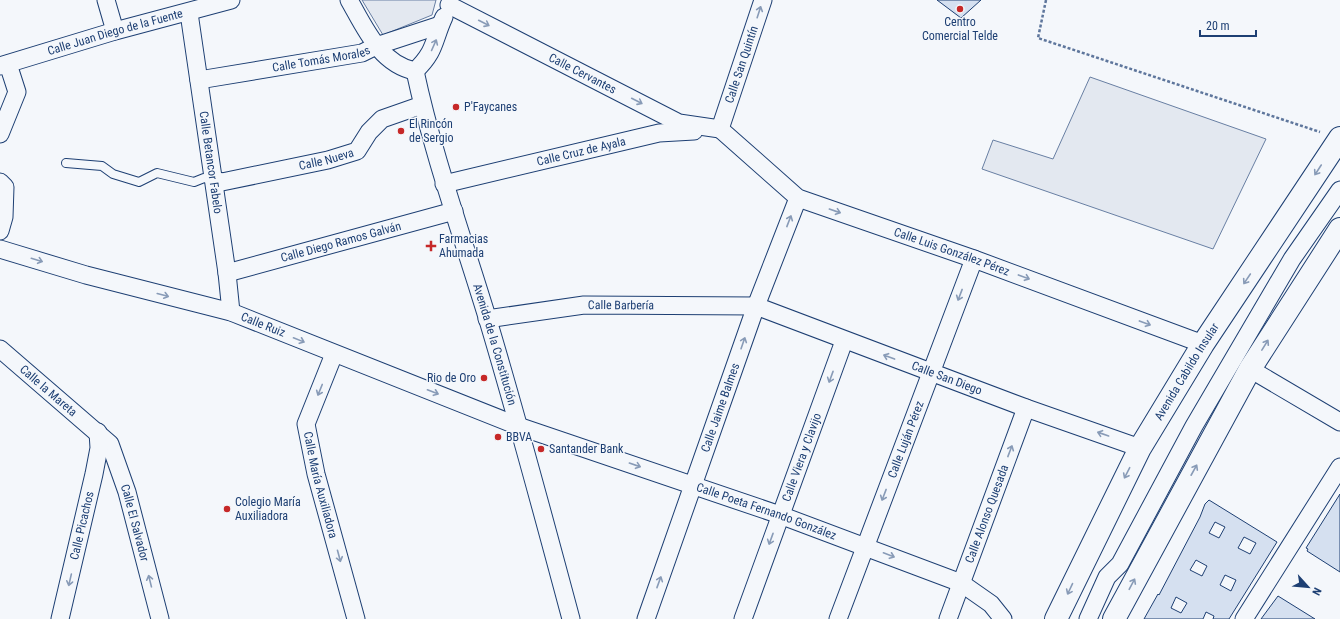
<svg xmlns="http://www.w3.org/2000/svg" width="1340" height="619" viewBox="0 0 1340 619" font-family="'Roboto Condensed',sans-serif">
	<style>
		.parking { fill: #e3e8f0; stroke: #687fa3 }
		.building { fill: #d5e0f0; stroke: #1d3f73; fill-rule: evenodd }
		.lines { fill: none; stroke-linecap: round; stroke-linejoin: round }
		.lane-casing { stroke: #1d3f73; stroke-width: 10 }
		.street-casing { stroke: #1d3f73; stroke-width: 19 }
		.primary-casing { stroke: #1d3f73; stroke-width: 24 }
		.path { stroke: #5e769c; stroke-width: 2.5; stroke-dasharray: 3 2; stroke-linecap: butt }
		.lane { stroke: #f4f7fb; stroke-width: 8 }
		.street { stroke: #f4f7fb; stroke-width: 17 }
		.primary { stroke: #f4f7fb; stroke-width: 22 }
		.oneway { stroke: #889bb7 }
		.poi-dot { fill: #c62828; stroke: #f4f7fb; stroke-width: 1.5 }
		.labels { text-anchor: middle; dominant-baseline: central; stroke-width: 3; stroke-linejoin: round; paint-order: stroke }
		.poi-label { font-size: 12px; fill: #1d3f73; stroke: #f4f7fb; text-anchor: start }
		.street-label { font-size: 12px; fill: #1d3f73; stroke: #f4f7fb }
	</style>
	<rect width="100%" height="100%" fill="#f4f7fb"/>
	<!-- parking -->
	<g class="parking">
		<polygon points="362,0 436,0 432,15 383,35"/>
		<polygon points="1090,77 1266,139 1213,249 982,169 993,140 1053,159"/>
	</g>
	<!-- building -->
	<g class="building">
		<polygon points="937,0 981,0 961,18"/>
		<polygon points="1340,494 1340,572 1307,551 1308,549 1306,548"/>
		<path d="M1209 500 1277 542 1229 619H1213L1214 616 1206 612 1203 619H1144L1158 594 1159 595 1200 517 1205 504ZM1215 522 1225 527 1219 538 1209 533ZM1244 537 1256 543 1250 554 1238 548ZM1196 560 1207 566 1202 576 1190 570ZM1225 575 1236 580 1231 591 1220 585ZM1176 597 1187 603 1181 613 1171 608Z"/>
		<polygon points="1278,596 1315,619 1261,619"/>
	</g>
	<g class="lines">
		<defs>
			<polyline id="lane" points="66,163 102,166 113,174 139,182 157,173 194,182 204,178 214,180"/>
			<g id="street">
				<polyline points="106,0 115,31"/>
				<path d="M349 0C365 28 380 64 415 71 436 51 433 41 444 17"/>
				<path id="s1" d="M449 5 679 123 720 129"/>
				<path id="s2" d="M189 13 227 273 231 312"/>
				<path id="s3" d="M0 66 115 31 231 0"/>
				<path id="s4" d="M415 71C433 155 462 235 487 317 517 417 544 518 571 619"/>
				<path id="s5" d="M199 80 362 53 376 46 440 25"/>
				<path id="s6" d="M720 129 798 198 974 259 1203 344"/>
				<path id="s7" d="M720 129 763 0"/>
				<polyline points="0,134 17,92 8,64"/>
				<path id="s8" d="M214 180 222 182 328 160 357 151 369 132 382 119 422 105"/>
				<polyline points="0,182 5,187 4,217 0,231"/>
				<path id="s9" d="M444 184 659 133 694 131"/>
				<path id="s10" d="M0 249 86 275 231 312 518 426 780 515 961 583 991 604 1003 619"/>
				<path id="s11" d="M227 273 454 211"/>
				<path id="s12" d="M487 319 584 305 756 306 1026 408 1140 448"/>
				<path id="s13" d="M0 349 110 444 127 492 160 619"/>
				<path id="s14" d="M334 354 306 424 316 474 356 619"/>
				<polyline points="1250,369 1340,422"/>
				<path id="s15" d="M60 619 94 474 99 448 98 432"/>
				<path id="s16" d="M646 619 756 306 798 198"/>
				<path id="s17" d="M743 619 844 341"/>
				<path id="s18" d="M838 619 974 259"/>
				<path id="s19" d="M948 619 1026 408"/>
				<polyline points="1088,619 1107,577 1120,564 1194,426 1292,259 1340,190"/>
				<polyline points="1244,619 1340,467"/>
			</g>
			<g id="primary">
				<path id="s20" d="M1056 619 1140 448 1203 344 1340 138"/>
				<polyline points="1114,619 1250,369 1340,229"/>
			</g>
		</defs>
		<!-- lane casing -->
		<use href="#lane" class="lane-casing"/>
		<!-- street casing -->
		<use href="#street" class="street-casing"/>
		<!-- primary casing -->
		<use href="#primary" class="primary-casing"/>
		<!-- path -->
		<polyline class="path" points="1046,0 1038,38 1320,132"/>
		<!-- lane -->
		<use href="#lane" class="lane"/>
		<!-- street -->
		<use href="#street" class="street"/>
		<!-- primary -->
		<use href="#primary" class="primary"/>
	</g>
	<!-- one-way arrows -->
	<defs><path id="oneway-shaft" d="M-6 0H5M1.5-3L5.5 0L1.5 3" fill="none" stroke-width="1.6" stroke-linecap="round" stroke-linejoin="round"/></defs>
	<g class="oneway">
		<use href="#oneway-shaft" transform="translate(759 12) rotate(-72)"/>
		<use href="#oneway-shaft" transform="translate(484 23) rotate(27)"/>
		<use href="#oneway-shaft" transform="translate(434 45) rotate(-66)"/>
		<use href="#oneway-shaft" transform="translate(637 101) rotate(27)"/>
		<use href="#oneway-shaft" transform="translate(1318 170) rotate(123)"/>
		<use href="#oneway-shaft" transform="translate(835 211) rotate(19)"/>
		<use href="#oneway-shaft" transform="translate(789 221) rotate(-69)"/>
		<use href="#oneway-shaft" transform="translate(37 260) rotate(17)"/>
		<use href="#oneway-shaft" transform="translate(1024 277) rotate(20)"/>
		<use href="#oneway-shaft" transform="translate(1247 279) rotate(124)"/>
		<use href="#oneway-shaft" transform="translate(163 295) rotate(15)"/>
		<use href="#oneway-shaft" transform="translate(960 295) rotate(111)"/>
		<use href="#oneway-shaft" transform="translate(1145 323) rotate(20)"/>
		<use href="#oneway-shaft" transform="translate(299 340) rotate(22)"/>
		<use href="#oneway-shaft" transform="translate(743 343) rotate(-71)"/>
		<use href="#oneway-shaft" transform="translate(1265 345) rotate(-58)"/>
		<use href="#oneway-shaft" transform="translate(889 357) rotate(-160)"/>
		<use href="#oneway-shaft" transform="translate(831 377) rotate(110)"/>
		<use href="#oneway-shaft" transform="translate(320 390) rotate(112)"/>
		<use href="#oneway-shaft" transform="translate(433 392) rotate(21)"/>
		<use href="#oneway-shaft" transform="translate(1103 434) rotate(-161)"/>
		<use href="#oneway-shaft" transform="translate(1010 451) rotate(-69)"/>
		<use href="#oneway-shaft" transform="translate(635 465) rotate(19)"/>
		<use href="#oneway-shaft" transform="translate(1194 470) rotate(-61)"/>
		<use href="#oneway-shaft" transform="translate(1127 473) rotate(117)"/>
		<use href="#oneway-shaft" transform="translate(884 495) rotate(111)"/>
		<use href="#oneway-shaft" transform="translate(771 539) rotate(110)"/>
		<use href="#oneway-shaft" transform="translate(889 555) rotate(21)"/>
		<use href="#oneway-shaft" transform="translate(339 556) rotate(75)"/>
		<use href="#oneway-shaft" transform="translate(70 580) rotate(103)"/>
		<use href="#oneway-shaft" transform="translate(150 581) rotate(-104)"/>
		<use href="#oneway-shaft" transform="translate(659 582) rotate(-70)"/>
		<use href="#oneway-shaft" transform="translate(1132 584) rotate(-62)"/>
		<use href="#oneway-shaft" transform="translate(1070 589) rotate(115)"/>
	</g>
	<!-- markers -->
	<g class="poi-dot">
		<circle cx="960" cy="9" r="4"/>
		<circle cx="456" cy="107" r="4"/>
		<circle cx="401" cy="131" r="4"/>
		<path d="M429 240h4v4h4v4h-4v4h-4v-4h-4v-4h4z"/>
		<circle cx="484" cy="378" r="4"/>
		<circle cx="498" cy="437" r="4"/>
		<circle cx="541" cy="449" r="4"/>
		<circle cx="227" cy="509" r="4"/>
	</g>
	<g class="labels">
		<!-- poi labels -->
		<g class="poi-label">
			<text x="960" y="22" text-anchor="middle">Centro<tspan x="960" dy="14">Comercial Telde</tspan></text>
			<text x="464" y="107">P'Faycanes</text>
			<text x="409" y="124">El Rincón<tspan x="409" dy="14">de Sergio</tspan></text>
			<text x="439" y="239">Farmacias<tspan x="439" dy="14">Ahumada</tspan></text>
			<text x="476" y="378" text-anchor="end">Rio de Oro</text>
			<text x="506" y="437">BBVA</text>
			<text x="549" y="449">Santander Bank</text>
			<text x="235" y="502">Colegio María<tspan x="235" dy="14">Auxiliadora</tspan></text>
		</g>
		<!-- street labels -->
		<g class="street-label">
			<text stroke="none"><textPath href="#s3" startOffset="120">Calle Juan Diego de la Fuente</textPath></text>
			<text stroke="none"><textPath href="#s5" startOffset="124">Calle Tomás Morales</textPath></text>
			<text stroke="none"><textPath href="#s7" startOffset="68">Calle San Quintín</textPath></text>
			<text stroke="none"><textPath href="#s1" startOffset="150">Calle Cervantes</textPath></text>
			<text stroke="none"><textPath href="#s9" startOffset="141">Calle Cruz de Ayala</textPath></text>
			<text stroke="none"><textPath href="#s8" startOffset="115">Calle Nueva</textPath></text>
			<text stroke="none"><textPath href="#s2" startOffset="151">Calle Betancor Fabelo</textPath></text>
			<text stroke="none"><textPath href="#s11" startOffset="118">Calle Diego Ramos Galván</textPath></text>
			<text stroke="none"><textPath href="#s6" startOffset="267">Calle Luis González Pérez</textPath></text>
			<text stroke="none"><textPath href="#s12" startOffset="135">Calle Barbería</textPath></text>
			<text stroke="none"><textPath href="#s10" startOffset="274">Calle Ruiz</textPath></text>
			<text stroke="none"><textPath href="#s4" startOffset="285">Avenida de la Constitución</textPath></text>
			<text stroke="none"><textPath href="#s20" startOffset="280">Avenida Cabildo Insular</textPath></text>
			<text stroke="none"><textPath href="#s12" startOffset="474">Calle San Diego</textPath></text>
			<text stroke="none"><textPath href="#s13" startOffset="64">Calle la Mareta</textPath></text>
			<text stroke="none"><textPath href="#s16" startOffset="224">Calle Jaime Balmes</textPath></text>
			<text stroke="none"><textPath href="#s18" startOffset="192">Calle Luján Pérez</textPath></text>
			<text stroke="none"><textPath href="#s17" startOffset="172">Calle Viera y Clavijo</textPath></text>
			<text stroke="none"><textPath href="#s14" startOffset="138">Calle María Auxiliadora</textPath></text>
			<text stroke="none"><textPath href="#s10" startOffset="811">Calle Poeta Fernando González</textPath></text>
			<text stroke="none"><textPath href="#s19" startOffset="112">Calle Alonso Quesada</textPath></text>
			<text stroke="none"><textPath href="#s13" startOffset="228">Calle El Salvador</textPath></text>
			<text stroke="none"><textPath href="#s15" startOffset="96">Calle Picachos</textPath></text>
		</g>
	</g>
	<!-- north arrow -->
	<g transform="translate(1308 587) rotate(117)" stroke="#f4f7fb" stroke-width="3" paint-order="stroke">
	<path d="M0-3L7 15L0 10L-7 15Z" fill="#1d3f73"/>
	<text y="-6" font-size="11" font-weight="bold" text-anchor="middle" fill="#1d3f73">N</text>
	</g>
	<!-- scale -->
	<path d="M1200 30v6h56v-6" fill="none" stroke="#1d3f73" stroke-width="2"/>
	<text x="1206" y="30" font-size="12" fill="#1d3f73" stroke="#f4f7fb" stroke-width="3" paint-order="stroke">20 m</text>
</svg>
